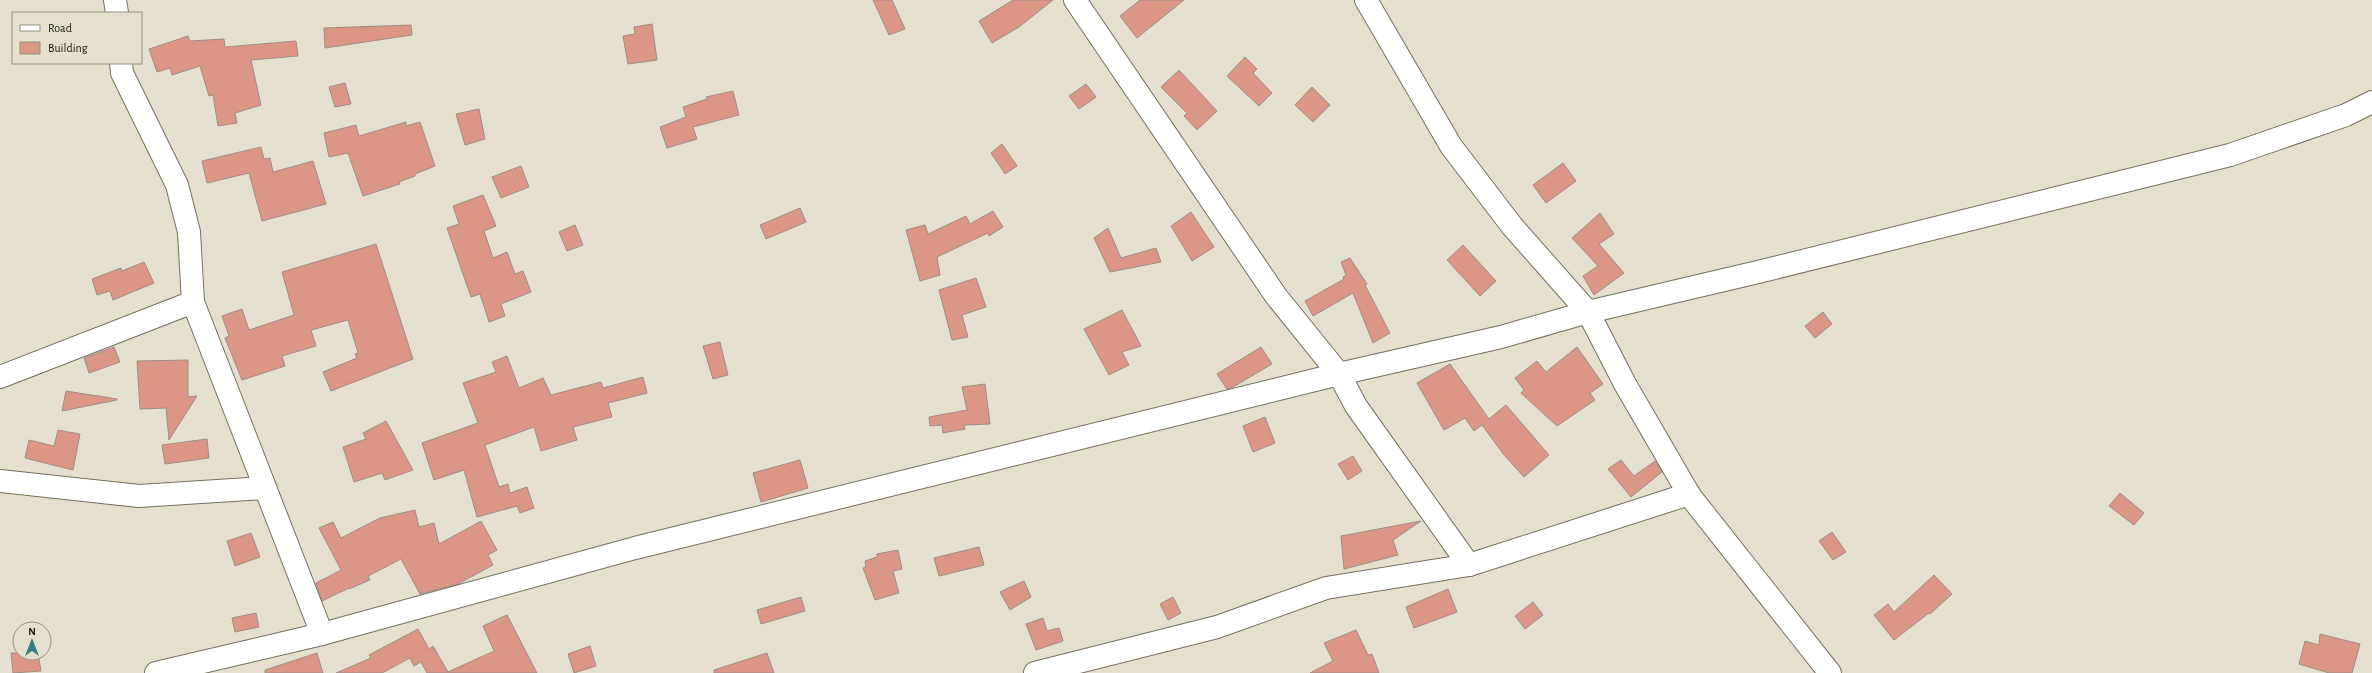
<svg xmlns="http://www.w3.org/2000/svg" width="2372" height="673" viewBox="0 0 2372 673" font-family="'Alegreya Sans',sans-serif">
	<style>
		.building { fill: #db9685; stroke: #a08c87 }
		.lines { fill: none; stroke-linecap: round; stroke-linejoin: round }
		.minor-casing { stroke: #74705f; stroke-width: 24 }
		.minor { stroke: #fff; stroke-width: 22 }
	</style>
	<rect width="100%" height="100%" fill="#e5e0cd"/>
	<!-- building -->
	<g class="building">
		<polygon points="873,0 892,0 905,29 889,35"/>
		<polygon points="1013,0 1053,0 1019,27 992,43 979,21"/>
		<polygon points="1140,0 1184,0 1137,38 1120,16"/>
		<polygon points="652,24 657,60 628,64 623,36 635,34 634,27"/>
		<polygon points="411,25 412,35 325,48 324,28"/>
		<polygon points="188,36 190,41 224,39 225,47 296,41 298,56 251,60 261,105 235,113 237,123 218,126 213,95 209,96 200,66 172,75 170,68 157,72 149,49"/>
		<polygon points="1245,57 1257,69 1253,73 1272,93 1259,106 1227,76"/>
		<polygon points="1179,70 1217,111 1197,130 1184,116 1187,113 1161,87"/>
		<polygon points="345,83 351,104 335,107 329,87"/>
		<polygon points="1086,84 1096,97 1079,109 1069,96"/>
		<polygon points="1312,87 1330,105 1313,122 1295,105"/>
		<polygon points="733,91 739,115 693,127 697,139 667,148 660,127 686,117 683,107 707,99 706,97"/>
		<polygon points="479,109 485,139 465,145 456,114"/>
		<polygon points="406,122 406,126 420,122 435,166 415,174 415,176 399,182 400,184 363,196 348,153 329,157 324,133 356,125 359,136"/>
		<polygon points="1002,144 1017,166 1005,174 991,153"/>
		<polygon points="261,147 264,159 270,158 273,172 313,161 326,204 262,221 249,173 207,183 202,161"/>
		<polygon points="1563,163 1576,181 1546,203 1533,185"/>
		<polygon points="521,166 529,187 501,198 492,177"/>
		<polygon points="483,195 496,226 484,231 493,258 507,252 515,274 523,271 531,292 501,304 505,316 489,322 480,294 471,297 447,228 459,224 453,206"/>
		<polygon points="800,208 806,222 766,239 760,225"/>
		<polygon points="993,211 1003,227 989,236 988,233 937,257 940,275 920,281 906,230 925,225 928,234 966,216 970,224"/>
		<polygon points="1191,212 1214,247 1192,261 1171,226"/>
		<polygon points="1600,213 1614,234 1599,244 1624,273 1594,295 1583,276 1598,266 1572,238"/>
		<polygon points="575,225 583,245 567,251 559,232"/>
		<polygon points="1108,228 1121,258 1156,248 1161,262 1110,272 1094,238"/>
		<polygon points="376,244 413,359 331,391 323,372 357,358 355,354 358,353 348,320 311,330 316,346 282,356 285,366 242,380 225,338 229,336 222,316 242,309 249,330 294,315 282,272"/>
		<polygon points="1463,245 1496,281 1480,296 1447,260"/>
		<polygon points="1350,258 1367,284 1365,285 1390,333 1373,343 1353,293 1313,316 1305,301 1344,279 1343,277 1346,275 1341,262"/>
		<polygon points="144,262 154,283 113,300 110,291 97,295 92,279 121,268 122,271"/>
		<polygon points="976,278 986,307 962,315 968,337 952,340 939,290"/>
		<polygon points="1122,310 1141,346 1122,352 1129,365 1109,375 1084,329"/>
		<polygon points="1823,312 1832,324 1815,338 1805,326"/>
		<polygon points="720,342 728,375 713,379 703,346"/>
		<polygon points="114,347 120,362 89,373 84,358"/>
		<polygon points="1261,347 1272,364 1233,387 1227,389 1217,374"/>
		<polygon points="1577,347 1603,384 1590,393 1595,400 1557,426 1521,393 1524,390 1515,378 1537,361 1546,372"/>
		<polygon points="507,356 519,388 543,378 551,395 601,382 603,388 643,377 647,393 608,403 612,417 573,427 577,440 541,451 534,427 485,445 499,487 508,484 510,493 527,487 534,508 520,513 517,506 477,517 464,470 434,480 422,443 478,423 463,383 496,372 492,362"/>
		<polygon points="188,360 188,397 197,396 169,440 166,408 140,409 137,361"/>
		<polygon points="1450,364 1489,419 1506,405 1549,455 1524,477 1504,455 1482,425 1474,431 1465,418 1444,430 1417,383"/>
		<polygon points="985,384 990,424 964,425 965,429 943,433 942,425 930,426 929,417 967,410 962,387"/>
		<polygon points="66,391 117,399 117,400 62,411"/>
		<polygon points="1265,417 1275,443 1253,452 1243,426"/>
		<polygon points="386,421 413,470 385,480 382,473 354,482 343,447 366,439 363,433"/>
		<polygon points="58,430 80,434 73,470 25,458 29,440 54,446"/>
		<polygon points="207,439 209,458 165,464 162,445"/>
		<polygon points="1353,456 1362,471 1348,480 1338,464"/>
		<polygon points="800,460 808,488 761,502 753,473"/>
		<polygon points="1621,460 1634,476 1655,461 1662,472 1631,497 1608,469"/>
		<polygon points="2120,493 2144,513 2134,525 2109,506"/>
		<polygon points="415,510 419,527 434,523 439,544 481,521 497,550 488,555 493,565 458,584 420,594 401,559 368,576 370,580 349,589 349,588 322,601 316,583 341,570 319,528 333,522 341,538 380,518"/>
		<polygon points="1421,521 1393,540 1398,555 1344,569 1341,536"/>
		<polygon points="1832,532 1846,552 1833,560 1819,541"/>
		<polygon points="251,533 260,557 235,566 227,541"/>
		<polygon points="979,547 984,565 939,576 934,558"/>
		<polygon points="898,550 902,569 893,571 899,593 875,600 863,568 866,567 865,561 877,557 877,554"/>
		<polygon points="1934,575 1952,594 1930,614 1929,613 1894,640 1874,615 1888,604 1894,612"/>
		<polygon points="1024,581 1031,597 1010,610 1000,592"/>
		<polygon points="1448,589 1457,612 1414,628 1406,607"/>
		<polygon points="801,597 805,611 761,624 757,610"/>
		<polygon points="1173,597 1181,613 1168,620 1160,604"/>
		<polygon points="1533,602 1543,615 1525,629 1515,616"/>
		<polygon points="256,613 259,627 235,632 232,618"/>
		<polygon points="507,615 537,673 427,673 421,662 414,666 410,658 382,673 336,673 371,658 369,655 418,629 429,649 433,646 448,672 494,651 483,626"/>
		<polygon points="1043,618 1047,631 1059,628 1063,641 1036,650 1026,624"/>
		<polygon points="1356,630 1368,655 1372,654 1379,673 1310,673 1333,661 1324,643"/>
		<polygon points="2320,634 2360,644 2352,673 2329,673 2299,664 2305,641 2319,645"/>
		<polygon points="590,646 596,666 574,673 568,654"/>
		<polygon points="11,653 38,653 41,671 13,673"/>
		<polygon points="317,653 323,673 265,673 265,670"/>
		<polygon points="767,653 774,673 714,673 714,670"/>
	</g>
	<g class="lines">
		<defs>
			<g id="minor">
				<polyline points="115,0 117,13"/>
				<polyline points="1075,0 1276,296 1339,374 1356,406 1469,565"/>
				<polyline points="1366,0 1451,146 1512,226 1588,312 1625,384 1690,496 1830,673"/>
				<polyline points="121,63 122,73 177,185 189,232 193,302 322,634"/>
				<polyline points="0,377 193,302"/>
				<polyline points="0,481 139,496 265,488"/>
				<polyline points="156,673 322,634 635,548 1339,374 1501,337 1588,312 1758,272 2230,155 2346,115 2372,102"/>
				<polyline points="1035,673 1217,627 1326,588 1469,565 1689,494"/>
			</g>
		</defs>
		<!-- minor casing -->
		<use href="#minor" class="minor-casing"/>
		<!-- minor -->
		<use href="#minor" class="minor"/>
	</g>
	<!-- legend -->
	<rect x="12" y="12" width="130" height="52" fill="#e5e0cd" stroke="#949082"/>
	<rect x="20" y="25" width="20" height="6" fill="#ffffff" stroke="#949082"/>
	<text x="48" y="32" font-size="12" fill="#1a1811">Road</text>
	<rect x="20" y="42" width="20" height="12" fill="#db9685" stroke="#949082"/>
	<text x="48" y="52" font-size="12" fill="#1a1811">Building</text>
	<!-- north arrow -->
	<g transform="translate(32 641)"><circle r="19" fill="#e5e0cd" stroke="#949082"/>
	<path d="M0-3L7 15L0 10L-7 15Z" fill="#347d7e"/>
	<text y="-6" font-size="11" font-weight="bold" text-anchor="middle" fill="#1a1811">N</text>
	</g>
</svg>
